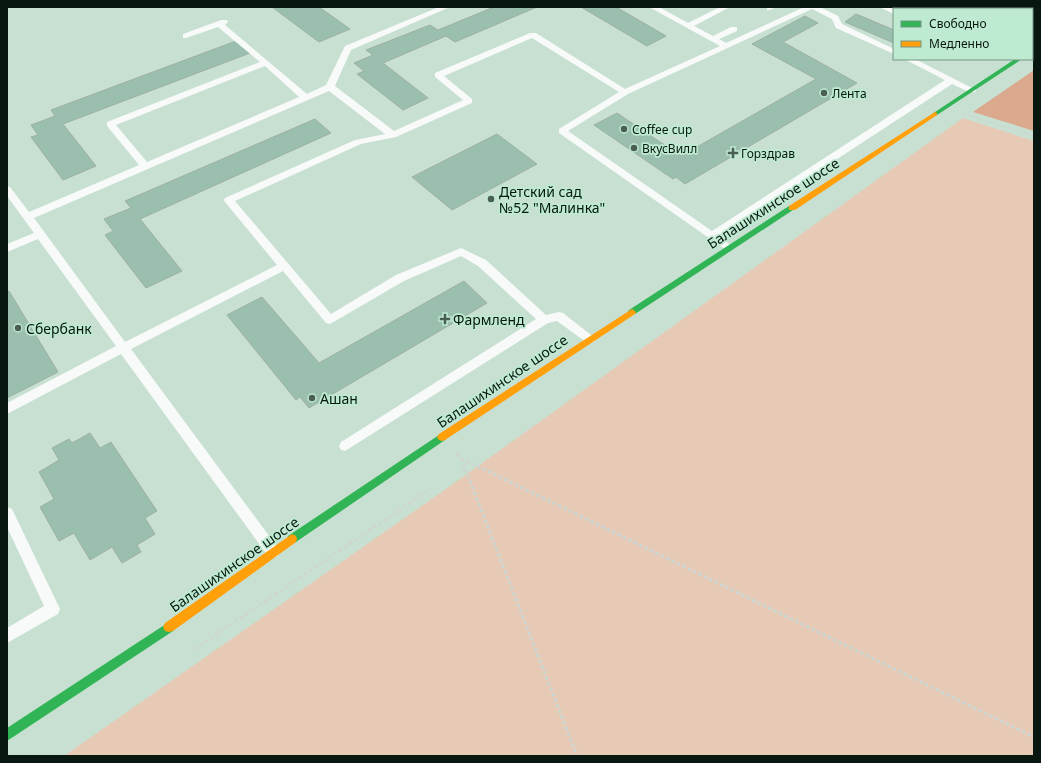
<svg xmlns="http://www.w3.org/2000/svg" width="1041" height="763" viewBox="0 0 1041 763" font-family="'Noto Sans',sans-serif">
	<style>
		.green { fill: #e6cab6 }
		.forest { fill: #dbaa8e }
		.building { fill: #9bbfae; stroke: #9dafa4 }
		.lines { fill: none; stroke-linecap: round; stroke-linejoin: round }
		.path-far1 { stroke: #ced6d1; stroke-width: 2; stroke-dasharray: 2 1.5; stroke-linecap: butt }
		.path { stroke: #ced6d1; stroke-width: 3; stroke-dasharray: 3.5 2.5; stroke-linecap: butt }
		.lane { fill: #f7faf8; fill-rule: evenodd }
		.fast { fill: #30b455; fill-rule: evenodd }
		.slow { fill: #ff9f0a; fill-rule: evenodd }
		.poi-dot { fill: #4b5e54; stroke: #beead1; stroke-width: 1.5 }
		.labels { text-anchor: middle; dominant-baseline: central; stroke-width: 3.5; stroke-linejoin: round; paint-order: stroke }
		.far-poi-label { font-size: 12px; fill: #081810; stroke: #beead1; text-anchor: start }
		.poi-label { font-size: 14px; fill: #081810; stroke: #beead1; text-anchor: start }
		.street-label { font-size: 14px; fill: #081810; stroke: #beead1 }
	</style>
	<rect width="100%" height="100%" fill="#c8e0d2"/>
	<!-- green -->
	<polygon class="green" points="963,118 1034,141 1034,756 64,756 453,484"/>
	<!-- forest -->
	<polygon class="forest" points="1034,70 1034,131 973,112"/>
	<!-- building -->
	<g class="building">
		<polygon points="272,7 319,7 350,29 319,42"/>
		<polygon points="494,7 537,7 455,42 446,36 383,63 428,98 403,110 357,74 364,71 354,63 373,55 366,50 430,25 438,30"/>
		<polygon points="581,7 616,7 666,36 647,46"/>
		<polygon points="953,7 991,7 987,9 958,9"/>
		<polygon points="856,14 894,30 894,43 845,22"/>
		<polygon points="805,16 818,23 783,42 857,83 685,184 676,177 673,179 594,125 617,113 681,156 816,79 752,44"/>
		<polygon points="236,41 250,53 63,124 96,166 63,180 31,137 38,135 31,125 55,116 51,110"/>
		<polygon points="315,119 331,133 140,219 182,271 146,288 105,235 113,231 104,219 131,208 125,201"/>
		<polygon points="497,134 537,164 452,210 412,177"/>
		<polygon points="464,281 487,303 309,408 300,397 296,400 227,315 262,297 319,363"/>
		<polygon points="9,291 58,372 7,398 7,292"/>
		<polygon points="90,433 100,448 111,442 157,511 145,518 155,534 137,545 141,552 122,563 112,547 90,560 74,533 59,541 40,507 54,499 39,472 59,460 52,448 69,439 72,443"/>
	</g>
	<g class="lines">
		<!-- path-far1 -->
		<g class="path-far1">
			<polyline points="1032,25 1034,24"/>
			<polyline points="968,115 1034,136"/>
		</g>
		<!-- path -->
		<g class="path">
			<polyline points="457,454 461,458 577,756"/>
			<polyline points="461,458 1034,737"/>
			<polyline points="195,649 430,489"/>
		</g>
		<!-- lane -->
		<g class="lane">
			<path d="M439 7H450L351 50 335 86 394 131 463 100 435 77V73L530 33H536L625 89 720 46 649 7H659L688 23 720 7H730L694 26 713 36 731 27H737V31L719 39 726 43 804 7H820L838 16 842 24 894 49V54L836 28 832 19 812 9 628 94 568 131 712 231 945 80 904 59H915L976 90 975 92H969L952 84 719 236 734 248 729 252 559 133V129L619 92 532 38 444 76 472 99V103L396 137 361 144 235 201 331 314 396 275 461 248 486 260 546 315 559 312 563 313 596 339 594 342H586L557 321 548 323 345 451 341 450 339 446 341 442 536 319 478 266 461 256 404 281 330 324 326 323 283 271 131 349 278 548 280 552 278 556 273 558 268 556 121 354 7 414V403L116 346 38 239 7 252V244L34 233 7 196V186L10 187 29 212 139 165 107 126V122L260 62 218 27 186 38H183V34L221 20H227L228 22 225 25 307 94 326 85 345 46ZM265 66 299 97 147 162 116 125ZM329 91 385 134 355 140 225 198 224 200 225 202 277 265 125 342 34 218Z"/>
			<polygon points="767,7 776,7 770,10 767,10"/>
			<polygon points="879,7 889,7 894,9 894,14"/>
			<polygon points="7,507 12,509 60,609 58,614 7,643 7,628 44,606 7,527"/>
		</g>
		<!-- fast -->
		<g class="fast">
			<polygon points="1015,59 1022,59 937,115 935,116 932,114"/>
			<polygon points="789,206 795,206 796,208 635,314 629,314 628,312 629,310"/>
			<polygon points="442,433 445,434 447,437 445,440 296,542 292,544 288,542 287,539 288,536"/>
			<polygon points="169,622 173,623 175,627 173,631 7,741 7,728"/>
		</g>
		<!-- slow -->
		<g class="slow">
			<polygon points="1034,47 1034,51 1032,52 1032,48"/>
			<polygon points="935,112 937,113 937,115 795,210 789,210 789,206"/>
			<polygon points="632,309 636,312 635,314 445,440 442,441 439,440 437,437 439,434"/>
			<polygon points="292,534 296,536 297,539 296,542 173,631 169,632 165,631 163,627 165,623"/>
		</g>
	</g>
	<!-- markers -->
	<g class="poi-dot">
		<circle cx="824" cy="93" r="4"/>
		<circle cx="624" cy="129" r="4"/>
		<circle cx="634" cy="148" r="4"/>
		<path d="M731 147h4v4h4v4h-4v4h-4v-4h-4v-4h4z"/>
		<circle cx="491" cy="199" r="4"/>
		<path d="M443 313h4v4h4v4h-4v4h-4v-4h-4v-4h4z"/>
		<circle cx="18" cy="328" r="4"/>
		<circle cx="312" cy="398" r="4"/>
	</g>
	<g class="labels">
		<!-- far-poi labels -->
		<g class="far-poi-label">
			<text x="832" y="93">Лента</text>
			<text x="632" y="129">Coffee cup</text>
			<text x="642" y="148">ВкусВилл</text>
			<text x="741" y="153">Горздрав</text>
		</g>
		<!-- poi labels -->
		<g class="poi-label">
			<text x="499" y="191">Детский сад<tspan x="499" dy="16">№52 "Малинка"</tspan></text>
			<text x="453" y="319">Фармленд</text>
			<text x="26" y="328">Сбербанк</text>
			<text x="320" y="398">Ашан</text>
		</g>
		<!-- street labels -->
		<g class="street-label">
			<text transform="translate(773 203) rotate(-33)">Балашихинское шоссе</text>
			<text transform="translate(502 381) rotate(-34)">Балашихинское шоссе</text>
			<text transform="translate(234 564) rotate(-35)">Балашихинское шоссе</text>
		</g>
	</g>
	<!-- border -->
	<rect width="1041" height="763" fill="none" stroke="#081810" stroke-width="16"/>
	<!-- legend -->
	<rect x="893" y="8" width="140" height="52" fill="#beead1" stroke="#759684"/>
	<rect x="901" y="21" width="20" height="6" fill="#30b455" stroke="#759684"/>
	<text x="929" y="28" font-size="12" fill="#081810">Свободно</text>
	<rect x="901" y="41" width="20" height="6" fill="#ff9f0a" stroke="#759684"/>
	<text x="929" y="48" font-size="12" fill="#081810">Медленно</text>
</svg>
